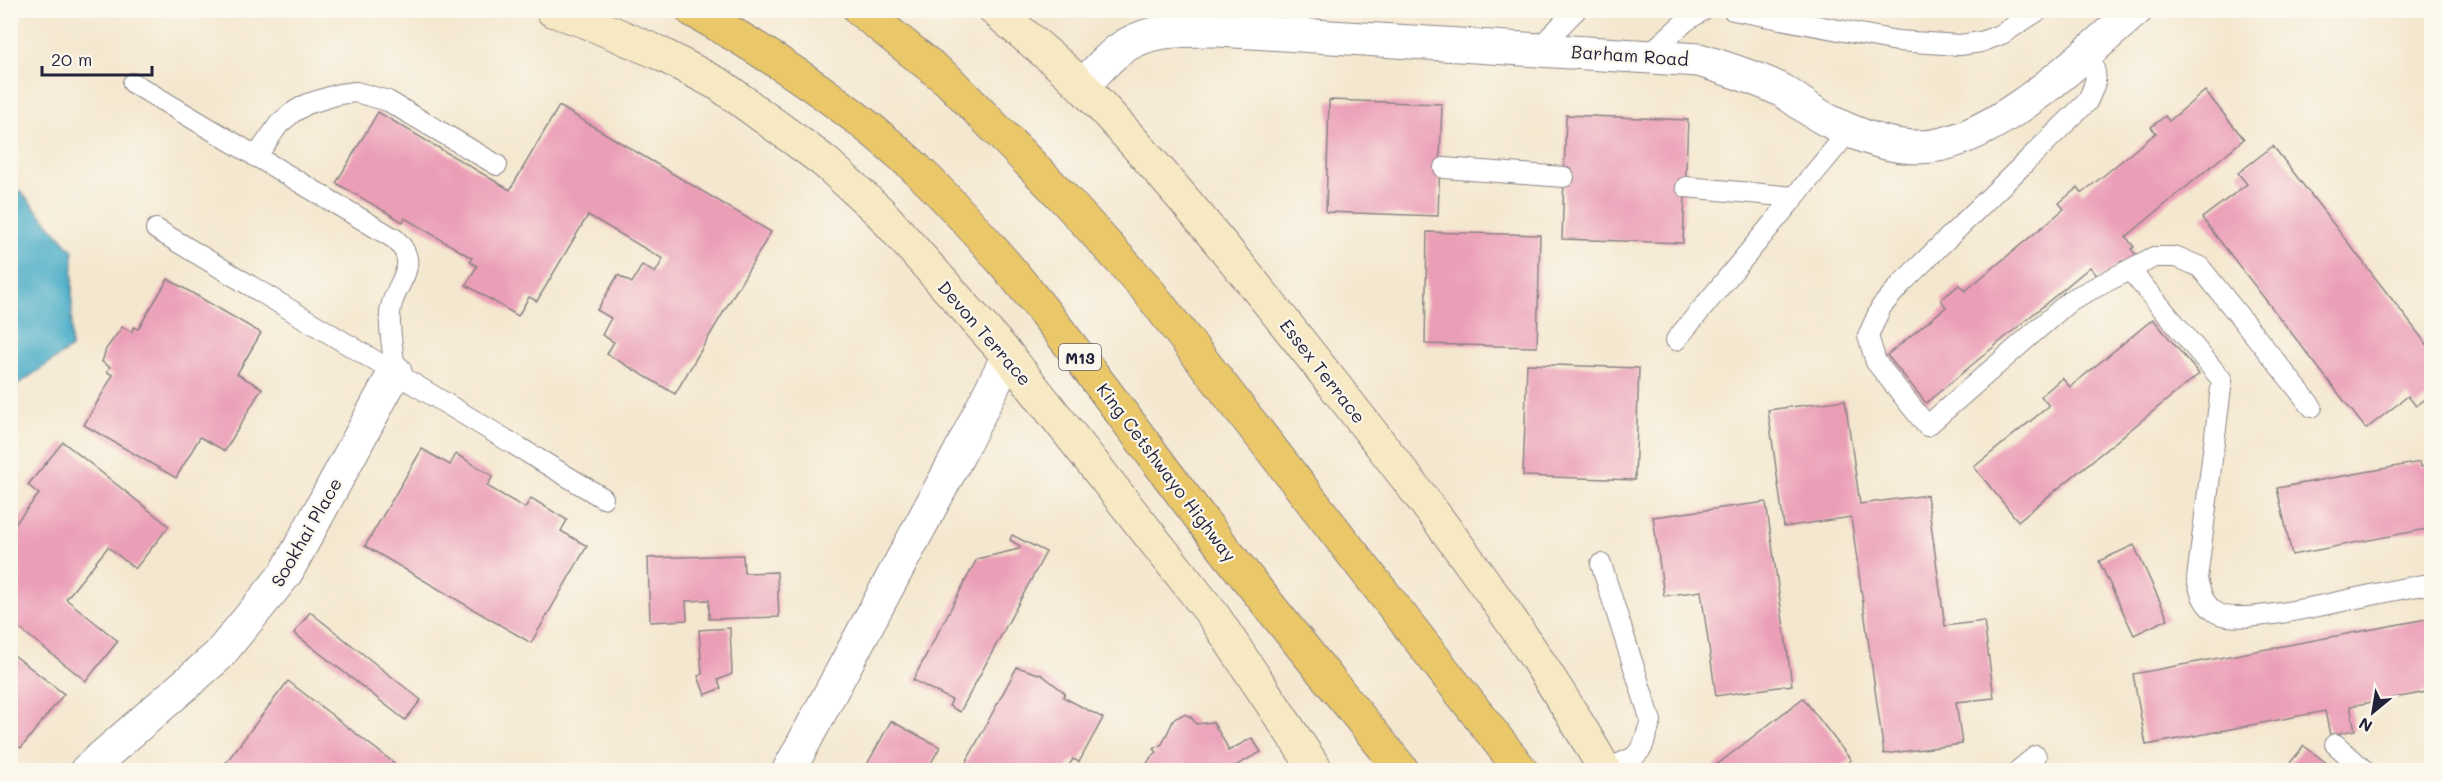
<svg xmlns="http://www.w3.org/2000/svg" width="2442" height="781" viewBox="0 0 2442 781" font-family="Mali,sans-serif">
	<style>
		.water { fill: #47acc7; stroke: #346781; stroke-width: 1.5 }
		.building { fill: #eb9fb7 }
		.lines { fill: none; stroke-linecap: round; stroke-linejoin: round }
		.lane-casing { stroke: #8b8485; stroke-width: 22 }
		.street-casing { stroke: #8b8485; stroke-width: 35 }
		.secondary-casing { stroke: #8b8485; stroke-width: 35 }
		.highway-casing { stroke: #8b8485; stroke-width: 35 }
		.lane { stroke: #fff; stroke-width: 20 }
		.street { stroke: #fff; stroke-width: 33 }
		.secondary { stroke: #f7e9c3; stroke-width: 33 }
		.highway { stroke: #eac769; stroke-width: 33 }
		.labels { text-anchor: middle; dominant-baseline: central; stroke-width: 4.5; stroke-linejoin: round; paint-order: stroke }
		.shield { fill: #fbf7ec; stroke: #636270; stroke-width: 1.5 }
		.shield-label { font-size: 16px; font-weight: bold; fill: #22223b }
		.street-label { font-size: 18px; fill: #22223b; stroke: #fbf7ec }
	</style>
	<rect width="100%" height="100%" fill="#fbf7ec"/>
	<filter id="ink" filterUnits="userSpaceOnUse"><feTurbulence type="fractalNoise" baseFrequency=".0167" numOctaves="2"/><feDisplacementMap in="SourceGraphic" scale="12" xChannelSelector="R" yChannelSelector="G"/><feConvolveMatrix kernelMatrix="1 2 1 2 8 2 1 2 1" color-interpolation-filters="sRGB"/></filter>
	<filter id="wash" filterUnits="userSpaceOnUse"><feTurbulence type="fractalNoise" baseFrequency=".008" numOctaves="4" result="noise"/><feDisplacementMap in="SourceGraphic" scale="24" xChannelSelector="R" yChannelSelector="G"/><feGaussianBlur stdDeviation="1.35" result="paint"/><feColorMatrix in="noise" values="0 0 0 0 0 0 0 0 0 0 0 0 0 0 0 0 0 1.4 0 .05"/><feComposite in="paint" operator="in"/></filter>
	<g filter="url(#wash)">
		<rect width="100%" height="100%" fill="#f4e7cf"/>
		<!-- water -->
		<polygon class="water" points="11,187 20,191 73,251 71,348 11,389"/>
		<g id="blocks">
			<!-- building -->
			<g class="building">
				<polygon points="2205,91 2244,139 2126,237 2134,247 2131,249 2138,257 2126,267 2122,261 2100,279 2090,267 1926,403 1887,355 1946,307 1941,300 1959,285 1965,291 2064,209 2059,203 2078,187 2082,193 2156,133 2151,127 2165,116 2169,121"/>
				<polygon points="1329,100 1442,104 1438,216 1326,212"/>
				<polygon points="559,106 771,232 675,394 607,354 614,342 602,335 611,318 597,310 618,275 632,283 642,265 655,273 663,259 588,215 537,301 529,297 518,316 466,285 477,266 470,262 472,258 405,218 403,222 336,183 378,112 510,190"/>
				<polygon points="1566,115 1688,120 1683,243 1562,239"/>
				<polygon points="2273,146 2432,351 2432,394 2416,406 2408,396 2366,429 2202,218 2247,184 2238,173"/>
				<polygon points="1427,232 1540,235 1537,347 1425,344"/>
				<polygon points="168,279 261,333 237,374 262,388 225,451 200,437 176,478 84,425 113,375 107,372 110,367 102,362 106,349 122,327 132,332 133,327 138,329"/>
				<polygon points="2153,319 2199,374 2018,521 1974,467 2049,406 2041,396 2062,378 2070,387"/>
				<polygon points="1527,364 1639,368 1635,480 1523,476"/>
				<polygon points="1845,400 1860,504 1927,495 1945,626 1984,621 1994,698 1956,702 1962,744 1884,754 1851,517 1784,527 1768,410"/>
				<polygon points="63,442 169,526 135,569 108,547 66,599 118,641 86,681 10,621 10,530 39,494 28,485"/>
				<polygon points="422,449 450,465 456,454 493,476 487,486 525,508 531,498 567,520 561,531 587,546 531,643 365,546"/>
				<polygon points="2420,462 2421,467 2432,465 2432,528 2292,555 2277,488"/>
				<polygon points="1766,502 1792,685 1716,696 1701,591 1664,596 1653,517"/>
				<polygon points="1012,535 1046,552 960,712 949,706 952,700 913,680 977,559 1019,549 1020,546 1010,540"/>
				<polygon points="2134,545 2168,619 2134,635 2099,561"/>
				<polygon points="743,555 744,573 777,572 779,617 709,619 709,600 686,601 687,620 650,622 648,558"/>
				<polygon points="310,612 421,700 405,720 294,633"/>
				<polygon points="2432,618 2432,691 2350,706 2355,730 2330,735 2325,711 2146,745 2133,674"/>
				<polygon points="730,628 732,674 718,680 721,688 705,695 698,676 702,674 699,630"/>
				<polygon points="10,652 64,694 21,748 10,740"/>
				<polygon points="1017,667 1042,675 1065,693 1063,697 1103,718 1079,762 1073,759 1066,770 962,770"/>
				<polygon points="288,681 403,770 231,770 224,765"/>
				<polygon points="1803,698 1851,760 1837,770 1710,770"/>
				<polygon points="1184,714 1191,717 1196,724 1213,722 1227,746 1228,751 1252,738 1261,752 1228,770 1143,770 1151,757 1157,752 1154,749 1162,744 1174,719"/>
				<polygon points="891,721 940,747 927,770 864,770"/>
				<polygon points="2304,746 2336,770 2284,770"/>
			</g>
		</g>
	</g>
	<g filter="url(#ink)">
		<use href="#blocks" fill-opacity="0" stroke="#8b8485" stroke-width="1.5"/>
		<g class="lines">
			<defs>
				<g id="lane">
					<polyline points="1733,10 1897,41 1960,45 1981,42 2002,34 2039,10"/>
					<polyline points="1537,50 1576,10"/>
					<path d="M2086 52C2099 75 2098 79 2087 102L1902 283 1881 307 1868 336 1876 362 1927 426 2071 300 2154 257H2177L2200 267 2312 407"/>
					<polyline points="1647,56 1686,21 1703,10"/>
					<path d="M133 83 395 239C422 265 397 280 391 307 387 322 394 355 395 372"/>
					<polyline points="256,157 279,124 292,113 307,104 339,94 356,92 388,101 497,165"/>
					<polyline points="1444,168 1564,177"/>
					<polyline points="1686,187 1794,197"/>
					<polyline points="156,229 603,498"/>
					<path d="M2130 270 2222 380 2197 579C2201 594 2203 604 2217 613 2247 630 2389 587 2432 584"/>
					<polyline points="1676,340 1850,130"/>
					<polyline points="1601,564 1651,721 1642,748 1634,757 1606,770"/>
					<polyline points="2335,744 2364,770"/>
					<polyline points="2019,770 2036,756"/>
				</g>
				<g id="street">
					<path d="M1082 86C1094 75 1105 60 1119 50 1148 28 1185 30 1219 30L1699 60C1727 69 1755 77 1781 90 1798 100 1813 114 1831 122 1857 135 1889 147 1918 147 1991 148 2083 55 2136 10"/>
					<polyline points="87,770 218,656 286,573 395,372"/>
					<polyline points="789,770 960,452 1008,356"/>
				</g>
				<g id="secondary">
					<polyline points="552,10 585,21 659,53 720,85 824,161 880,212 1008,356 1213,615 1316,770"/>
					<path d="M995 10C1024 36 1057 60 1084 88 1173 182 1254 283 1334 385 1432 509 1527 632 1605 770"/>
				</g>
				<g id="highway">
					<path d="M692 10C775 57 863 115 931 183 1035 288 1118 411 1208 528 1271 610 1338 690 1402 770"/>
					<polyline points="860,10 948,80 1061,195 1145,287 1521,770"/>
				</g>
			</defs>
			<!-- lane casing -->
			<use href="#lane" class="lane-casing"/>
			<!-- street casing -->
			<use href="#street" class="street-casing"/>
			<!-- secondary casing -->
			<use href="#secondary" class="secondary-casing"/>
			<!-- highway casing -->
			<use href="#highway" class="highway-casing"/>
			<!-- lane -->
			<use href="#lane" class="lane"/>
			<!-- street -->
			<use href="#street" class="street"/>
			<!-- secondary -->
			<use href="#secondary" class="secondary"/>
			<!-- highway -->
			<use href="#highway" class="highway"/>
		</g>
	</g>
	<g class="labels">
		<!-- shield labels -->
		<rect class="shield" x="1059" y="344" width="42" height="26" rx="4.5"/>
		<g class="shield-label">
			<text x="1080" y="357">M13</text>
		</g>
		<!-- street labels -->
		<g class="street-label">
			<text transform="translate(1630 55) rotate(4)">Barham Road</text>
			<text transform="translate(985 333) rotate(49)">Devon Terrace</text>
			<text transform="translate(1323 371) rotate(52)">Essex Terrace</text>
			<text transform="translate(1167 472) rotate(53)">King Cetshwayo Highway</text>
			<text transform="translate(306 532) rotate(-60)">Sookhai Place</text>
		</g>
	</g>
	<!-- margin -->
	<rect width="2442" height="781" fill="none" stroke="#fbf7ec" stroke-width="36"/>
	<!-- north arrow -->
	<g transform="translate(2373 712) rotate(210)" stroke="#fbf7ec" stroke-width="4.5" paint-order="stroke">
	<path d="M0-4.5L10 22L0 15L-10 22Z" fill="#22223b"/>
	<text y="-9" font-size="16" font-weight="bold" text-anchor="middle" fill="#22223b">N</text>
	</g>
	<!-- scale -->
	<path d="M42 66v9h110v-9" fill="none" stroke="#22223b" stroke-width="3"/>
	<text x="51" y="66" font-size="18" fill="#22223b" stroke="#fbf7ec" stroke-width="4.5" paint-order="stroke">20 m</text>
</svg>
